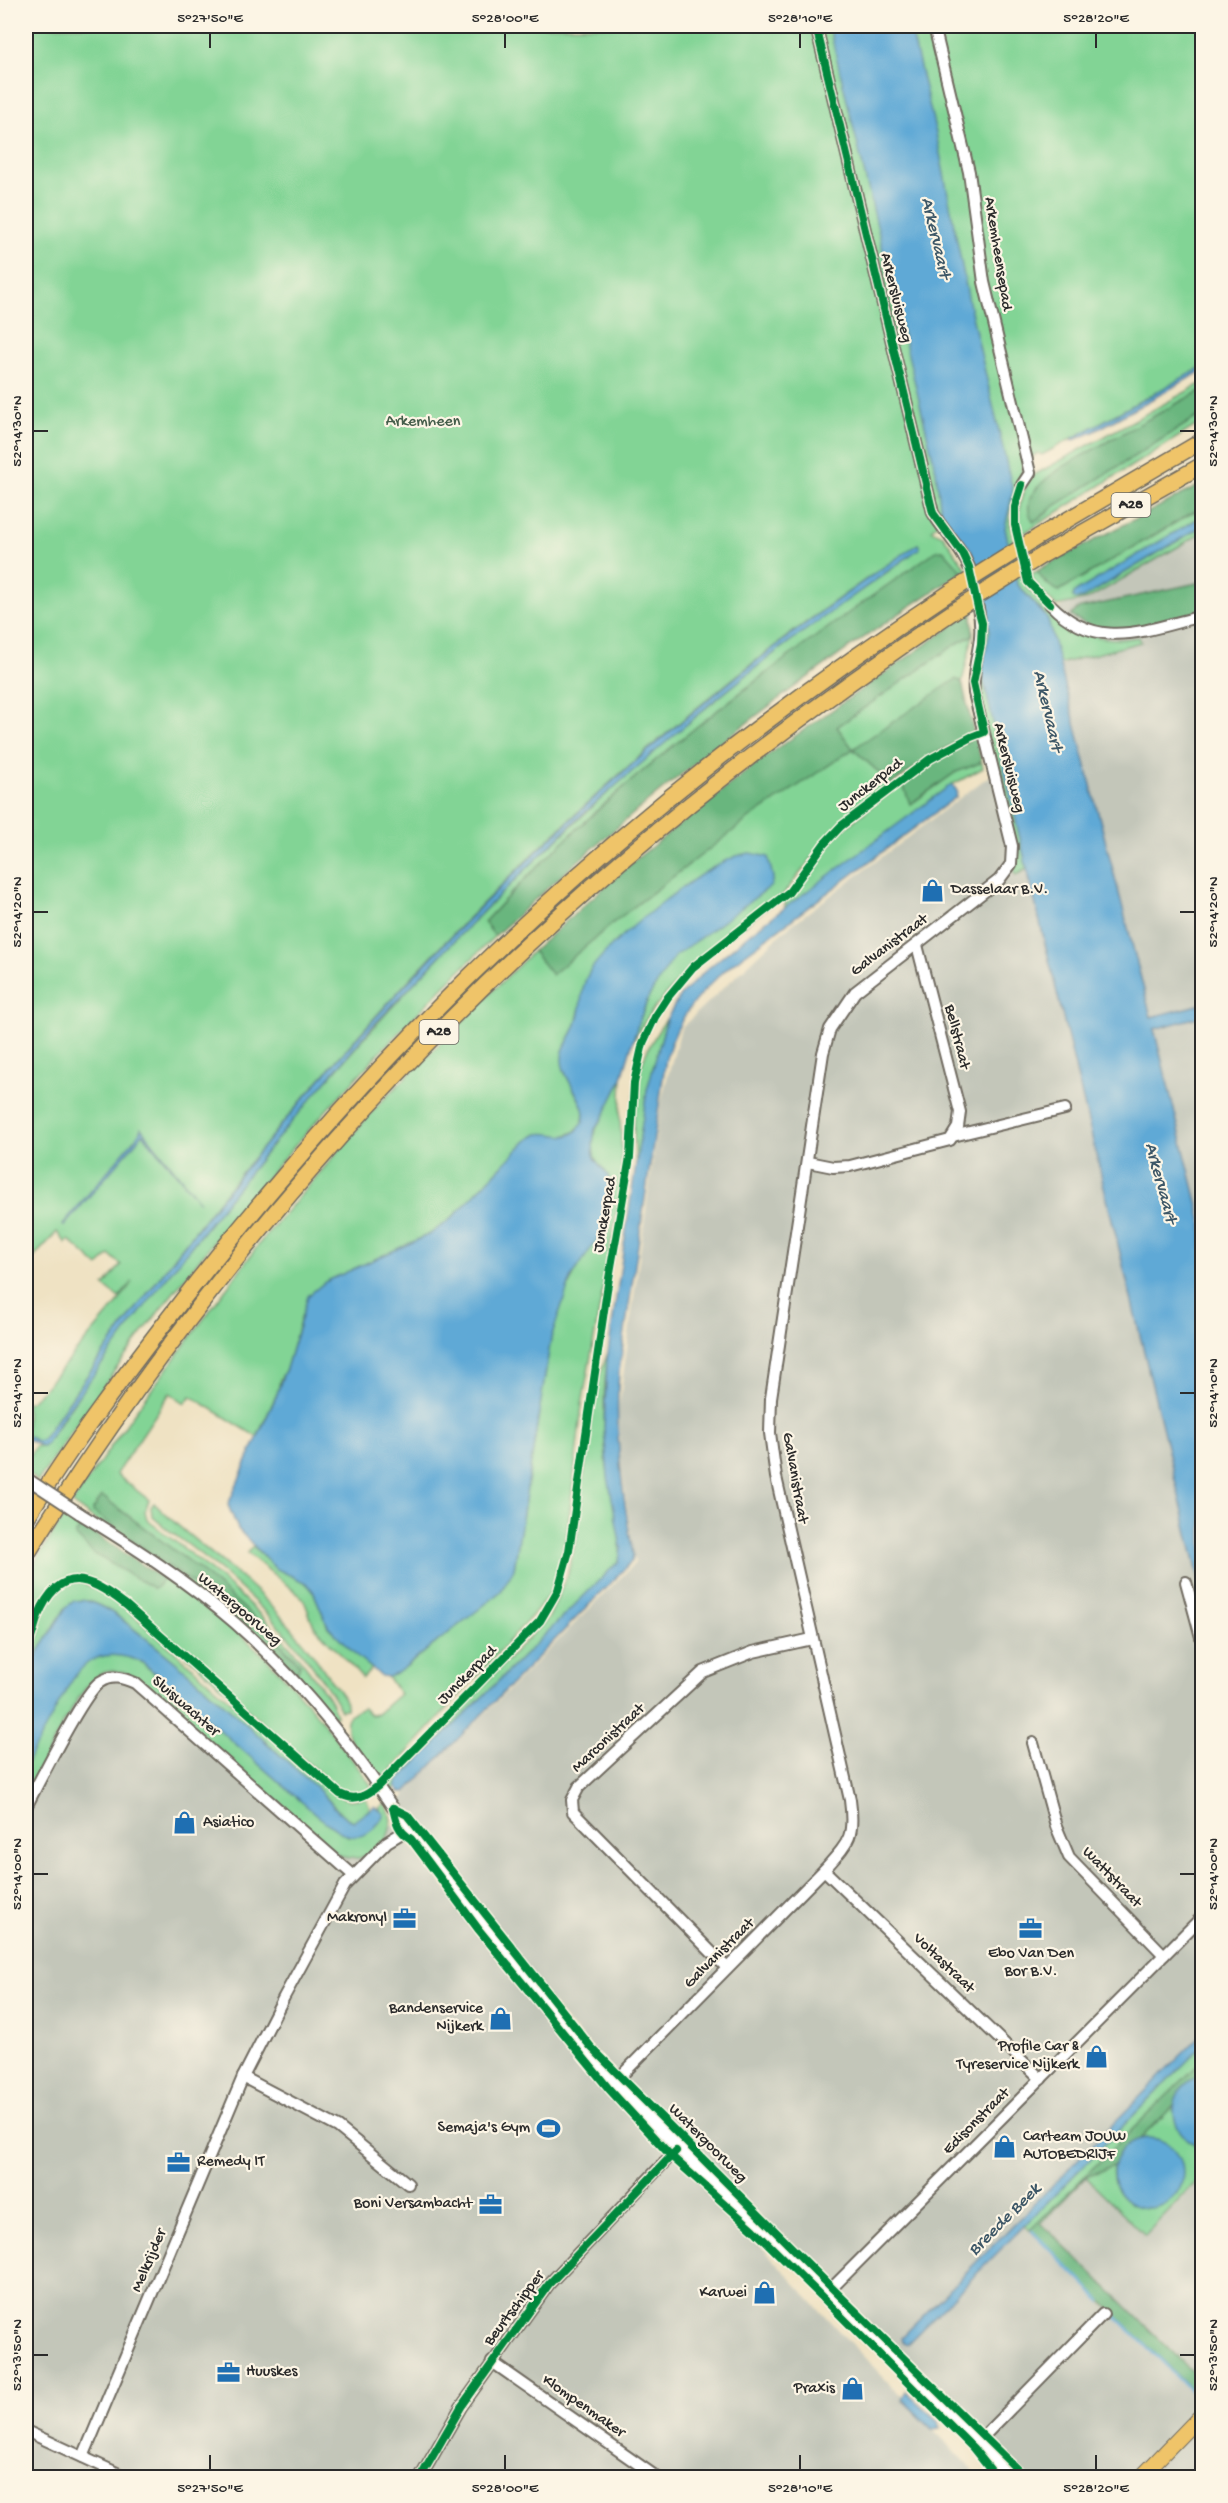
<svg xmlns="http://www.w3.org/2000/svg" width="1228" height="2503" viewBox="0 0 1228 2503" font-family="'Gochi Hand',sans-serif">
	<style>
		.industrial { fill: #c3c6b9 }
		.green { fill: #82d495; stroke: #568060; stroke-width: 1.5; fill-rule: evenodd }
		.forest { fill: #69b67e; stroke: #4a7054; stroke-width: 1.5 }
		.water { fill: #5ea9d6; stroke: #446a80; stroke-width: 1.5 }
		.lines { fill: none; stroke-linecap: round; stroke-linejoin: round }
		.stream { stroke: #5ea9d6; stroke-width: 3 }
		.minor-casing { stroke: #706b60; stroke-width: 14 }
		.major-casing { stroke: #706b60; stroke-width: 16 }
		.highway-casing { stroke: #706b60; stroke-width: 18 }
		.minor { stroke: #fff; stroke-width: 10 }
		.major { stroke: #efc469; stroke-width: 14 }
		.highway { stroke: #efc469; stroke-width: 15 }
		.minor-bridge-casing { stroke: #706b60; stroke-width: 14; stroke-linecap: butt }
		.highway-bridge-casing { stroke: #706b60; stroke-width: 18; stroke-linecap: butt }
		.minor-bridge { stroke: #fff; stroke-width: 10 }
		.highway-bridge { stroke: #efc469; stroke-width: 15 }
		.cycleway-casing { stroke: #fcf5e5; stroke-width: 11 }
		.cycleway { stroke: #00873e; stroke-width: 8 }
		.ticks { fill: none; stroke: #2b2b2b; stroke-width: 2 }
		.labels { text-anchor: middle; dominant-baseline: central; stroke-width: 4.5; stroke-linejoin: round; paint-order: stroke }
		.shield { fill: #fcf5e5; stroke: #6a6863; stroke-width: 1.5 }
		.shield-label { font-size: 15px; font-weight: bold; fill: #2b2b2b }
		.street-label { font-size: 16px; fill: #2b2b2b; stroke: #fcf5e5 }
		.park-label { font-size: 16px; fill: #455e4b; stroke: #fcf5e5 }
		.poi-label { font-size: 16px; fill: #2b2b2b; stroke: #fcf5e5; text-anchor: end }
		.water-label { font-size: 18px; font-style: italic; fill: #3d5767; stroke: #fcf5e5 }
		.neatline { fill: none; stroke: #2b2b2b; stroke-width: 2 }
		.ticks-label { font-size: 15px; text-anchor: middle; fill: #2b2b2b }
	</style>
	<rect width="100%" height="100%" fill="#fcf5e5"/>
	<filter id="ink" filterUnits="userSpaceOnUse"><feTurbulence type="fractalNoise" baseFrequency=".0167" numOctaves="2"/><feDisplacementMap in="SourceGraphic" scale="12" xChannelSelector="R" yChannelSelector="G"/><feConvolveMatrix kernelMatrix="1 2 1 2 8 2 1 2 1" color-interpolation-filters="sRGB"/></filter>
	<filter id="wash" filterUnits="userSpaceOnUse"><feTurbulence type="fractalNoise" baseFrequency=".008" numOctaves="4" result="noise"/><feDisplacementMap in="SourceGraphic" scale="24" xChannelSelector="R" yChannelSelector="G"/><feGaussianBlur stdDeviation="1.35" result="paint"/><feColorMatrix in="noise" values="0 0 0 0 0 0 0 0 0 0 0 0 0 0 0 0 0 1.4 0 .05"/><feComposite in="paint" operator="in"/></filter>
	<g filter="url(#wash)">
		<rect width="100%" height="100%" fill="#efe2c3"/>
		<!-- industrial -->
		<g class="industrial">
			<polygon points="1202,529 1202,1222 1152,1021 1054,661 1051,615 1072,599 1083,601"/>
			<polygon points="1005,764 1202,1512 1202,2477 1027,2477 987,2443 654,2113 566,2021 410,1823 399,1804 407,1792 635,1563 621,1463 618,1413 661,1101 681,1028 786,929"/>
			<polygon points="133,1666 328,1830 388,1818 600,2078 708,2188 838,2330 979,2477 26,2477 26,1780 82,1673"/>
		</g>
		<!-- green -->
		<g class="green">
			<path d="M26 26H1202V367L1042 455 1038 453 1023 462C1023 482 1010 500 1010 520 1011 535 1017 565 1022 579 1026 589 1036 597 1043 604 1073 632 1098 644 1139 637L1141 642 1059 664 1046 615 1017 584 1005 528 1008 473 936 525 931 530 943 535 967 570 963 573 943 550 936 551C776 663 616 778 484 922L495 936C324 1101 169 1283 38 1481L26 1473V1459L36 1446 41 1447 46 1444C92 1372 146 1303 200 1235 336 1060 486 897 655 751 709 704 765 659 823 617 855 593 891 572 920 547L918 544C569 774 278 1097 42 1440L36 1441 26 1435V1402H30L41 1392 117 1304 132 1282 119 1298 104 1286 121 1265 110 1255 98 1266 69 1240 66 1243 57 1232 26 1266Z"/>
			<path d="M1202 383V390L1089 452 1052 475 1041 518 1056 505 1202 414V422L1021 535C1016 515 1020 493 1032 476Z"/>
			<polygon points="1202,507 1202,516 1074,593 1073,597 1076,599 1083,598 1202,526 1202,533 1088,599 1056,606 1038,588 1030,575 1037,571 1045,583 1059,591"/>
			<polygon points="984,604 990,631 999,747 1027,869 1016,875 1014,873 1015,867 980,701 977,674 985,638 982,605"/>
			<path d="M973 635 962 682 958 680 854 750 892 784 838 826 781 897 691 966 651 1012 631 1044 649 996 662 974 674 957 694 942 715 867 674 895 612 945 579 1011 576 1025 563 1051 564 1071 584 1109 583 1123 574 1132 560 1138 538 1134 526 1141 452 1218 430 1234 325 1282 302 1314 286 1369 280 1379 278 1391 257 1437 191 1396 185 1403 170 1393 116 1474 149 1500 145 1511 147 1520C209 1567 271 1616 316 1680 324 1691 334 1703 336 1716L331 1717 260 1641 72 1503 132 1416 262 1240 379 1104 533 951 552 974 614 922 751 817 853 749 837 727 956 644ZM102 1496 200 1570 263 1625 300 1664 296 1673 229 1609 93 1511Z"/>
			<polygon points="981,759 983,768 948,787 784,910 786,898 837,834 902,782 911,804 956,772 980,763"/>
			<path d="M667 1018 647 1090 636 1167C632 1105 628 1071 667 1018Z"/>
			<path d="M622 1077 620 1118 623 1178 582 1405 567 1535 559 1573 552 1590 539 1608 386 1776 379 1780C367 1764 323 1718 363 1708L370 1715 377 1714 400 1694 387 1677 407 1666 501 1591 514 1569 551 1338 563 1298 579 1264 608 1175C603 1169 596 1162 594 1155 587 1128 614 1103 622 1077Z"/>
			<path d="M608 1352C603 1387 603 1424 606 1460 608 1484 625 1542 619 1561L398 1781 392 1794 385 1785 549 1617 568 1573 576 1539 592 1405 596 1385Z"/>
			<path d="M154 1503C182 1532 214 1554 245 1581 278 1610 308 1645 332 1682 338 1690 348 1700 346 1709L341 1710C308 1651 258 1601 206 1559 189 1544 168 1532 152 1516L151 1507Z"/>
			<path d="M68 1510 85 1522 82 1525 156 1588 163 1579C198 1603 236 1628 265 1657 305 1697 338 1740 371 1785V1789C361 1796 353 1798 341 1792L127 1603C92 1575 61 1561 38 1611 33 1623 30 1635 26 1647V1576Z"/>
			<polygon points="253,1546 275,1568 306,1583 313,1591 328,1627 372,1669 363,1678 314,1626 303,1598 247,1553"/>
			<path d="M78 1581 104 1592 124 1607 339 1796 349 1800 366 1798 370 1808 361 1818 354 1821C341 1818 331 1801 320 1791 263 1741 209 1687 148 1640 131 1627 112 1609 91 1602 81 1599 74 1601 66 1607L26 1673C26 1657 30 1652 34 1637 41 1615 50 1582 78 1581Z"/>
			<path d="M111 1655 126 1656 141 1662 349 1837 384 1814 379 1808 385 1803C406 1835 366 1871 337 1854L143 1683C130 1673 111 1665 96 1677 75 1693 40 1769 26 1796V1764L70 1680 83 1665 96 1657Z"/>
			<polygon points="1202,2046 1202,2061 1030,2230 1024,2226"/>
			<path d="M1174 2105 1173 2112 1195 2144 1202 2146V2176L1145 2235 1086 2177 1113 2166C1109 2194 1134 2214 1160 2206L1182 2182V2166L1157 2139 1141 2138Z"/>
		</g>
		<!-- forest -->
		<g class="forest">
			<path d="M1202 390V414L1056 505 1034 522C1026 512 1027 499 1036 489 1054 469 1082 456 1105 443 1138 425 1170 407 1202 390Z"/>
			<path d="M1202 484V507L1059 591C1049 587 1042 580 1037 571L1045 566Z"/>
			<path d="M943 550 963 572C795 678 640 801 495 936L484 922C616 778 776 663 936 551Z"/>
			<path d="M1202 582V610C1171 618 1134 633 1101 629 1091 628 1080 621 1071 616L1077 609Z"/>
			<polygon points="972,612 973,635 956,644 837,727 853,749 956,679 962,682 974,733 932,756 892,784 853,749 751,817 614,922 552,975 533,951 630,864 758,762"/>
			<polygon points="975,737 981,759 980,763 956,772 910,804 902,782 946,752"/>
			<polygon points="102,1496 200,1570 263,1625 300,1665 297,1673 229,1609 92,1511"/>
			<polygon points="82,1525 163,1579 156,1588 153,1588 94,1554 75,1535"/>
			<polygon points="1202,2061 1202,2076 1182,2088 1174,2105 1141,2138 1121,2150 1113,2166 1086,2177 1041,2223 1202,2381 1202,2391 1197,2395 1030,2230"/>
		</g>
		<!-- water -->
		<g class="water">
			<polygon points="829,26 910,26 936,133 970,307 1013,491 1005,528 1017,584 1048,619 1151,1017 1202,1004 1202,1016 1154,1029 1202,1222 1202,1591 1027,869 981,670 990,631 975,563 971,550 941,514 936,471"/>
			<polygon points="1202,367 1202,371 1095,431 1072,441 1073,438"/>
			<polygon points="1202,516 1202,526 1083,598 1076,599 1073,597 1074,593"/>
			<path d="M918 544 920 548 778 650 710 704 576 820 472 922 371 1028 265 1153 163 1282 66 1412 46 1444 43 1447 26 1439V1435L36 1441 42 1440C280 1095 568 778 918 544Z"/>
			<path d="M952 784 957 791 956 797 732 964C698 994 680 1013 666 1058L619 1372C614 1437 622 1490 633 1554L632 1561 406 1792H399L396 1787 398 1781 619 1561 621 1548 608 1477 604 1429 607 1359 647 1090 667 1018 680 996 706 970 752 932Z"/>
			<path d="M750 853 768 857 773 877 771 886 674 957 649 996 638 1024 621 1081 601 1121 595 1129 593 1142 594 1158 608 1175 611 1191 610 1214 600 1235 571 1278 551 1338 514 1569 501 1591 483 1606 396 1674 389 1677 381 1676 357 1656 328 1626 313 1591 306 1583 275 1568 238 1529 228 1505C243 1469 259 1434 275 1399 280 1389 280 1379 286 1369L308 1296 325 1282 430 1234 452 1218 526 1141C529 1139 534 1136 538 1134 553 1130 570 1146 582 1123 592 1106 562 1080 562 1060 561 1048 571 1038 575 1027 583 1008 579 988 590 971 610 940 698 871 732 858 738 855 744 854 750 853Z"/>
			<polygon points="141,1128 200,1202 143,1134 64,1226 63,1224 139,1134"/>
			<path d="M82 1600C105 1604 126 1623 144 1637 205 1684 260 1738 317 1788 328 1798 340 1818 354 1821L375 1806 384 1814C382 1821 378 1824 373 1829 353 1847 336 1829 319 1817L142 1662C93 1642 78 1667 57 1707 47 1726 36 1745 26 1764V1673L66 1607 74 1601Z"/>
			<polygon points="1202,2034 1202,2046 907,2344 903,2342 902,2337"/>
			<path d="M1202 2076V2146C1165 2137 1164 2085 1202 2076Z"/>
			<circle cx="1148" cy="2173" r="35"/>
			<polygon points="906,2392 938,2421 940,2428 932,2429 902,2399"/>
		</g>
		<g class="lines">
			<!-- stream -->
			<g class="stream">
				<polyline points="1032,2231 1101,2301"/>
				<polyline points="1114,2314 1194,2394"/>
			</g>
		</g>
	</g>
	<g filter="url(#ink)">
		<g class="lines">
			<defs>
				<g id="minor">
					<path d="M816 26 933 513C944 532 960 546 969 567"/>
					<polyline points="934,26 969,172 984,282 1030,473 1022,485"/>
					<path d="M1050 604C1097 653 1145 630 1202 616"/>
					<polyline points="953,1136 1065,1109"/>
					<polyline points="808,1162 833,1167 850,1166 950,1140 958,1127 960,1112 917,945"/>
					<path d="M79 1513C133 1546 187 1581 235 1623 303 1683 360 1756 409 1832L415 1835 585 2050 678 2148 769 2235 1011 2478"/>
					<polyline points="1186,1582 1202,1641"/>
					<polyline points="1033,1743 1056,1826 1069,1857 1164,1955"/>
					<path d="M26 1807C38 1784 83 1693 100 1682 112 1674 123 1678 135 1683L353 1875"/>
					<polyline points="824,1870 1041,2079"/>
					<polyline points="726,1967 573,1812 572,1800 579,1787 703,1672 753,1652 812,1639"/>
					<polyline points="243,2077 338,2127 408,2184"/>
					<path d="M615 2082 824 1870C849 1842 855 1838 850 1800L776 1477 770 1433 771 1398 823 1053 830 1029 855 992 999 880 1011 864 1012 846 974 693C971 661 986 643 978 608"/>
					<polyline points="827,2293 1202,1917"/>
					<polyline points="492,2362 658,2478"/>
					<polyline points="26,2431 128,2478"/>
					<polyline points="978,2442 1103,2314"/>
					<polyline points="83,2457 243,2077 284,1997 345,1885 387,1842 402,1833 409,1832"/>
					<polyline points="420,2478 461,2407 549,2284 678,2148"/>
				</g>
				<polyline id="major" points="1140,2478 1202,2414"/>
				<g id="highway">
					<polyline points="1038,537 1202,441"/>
					<polyline points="1043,555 1202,465"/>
					<path d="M26 1519C73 1442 129 1369 184 1298 290 1162 406 1033 533 916 663 795 805 688 952 591"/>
					<path d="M26 1556C146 1362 290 1182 451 1019 603 865 777 729 957 609"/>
				</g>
			</defs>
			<!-- minor casing -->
			<use href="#minor" class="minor-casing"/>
			<!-- major casing -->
			<use href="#major" class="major-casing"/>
			<!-- highway casing -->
			<use href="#highway" class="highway-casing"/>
			<!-- minor -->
			<use href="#minor" class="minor"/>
			<!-- major -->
			<use href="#major" class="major"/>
			<!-- highway -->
			<use href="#highway" class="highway"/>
			<defs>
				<polyline id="minor-bridge" points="26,1478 79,1513"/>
				<g id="highway-bridge">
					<polyline points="952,591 1038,537"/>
					<polyline points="957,609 1043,555"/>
				</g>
			</defs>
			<!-- minor-bridge casing -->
			<use href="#minor-bridge" class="minor-bridge-casing"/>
			<!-- highway-bridge casing -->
			<use href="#highway-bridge" class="highway-bridge-casing"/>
			<!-- minor-bridge -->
			<use href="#minor-bridge" class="minor-bridge"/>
			<!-- highway-bridge -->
			<use href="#highway-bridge" class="highway-bridge"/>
			<defs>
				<g id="cycleway">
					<polyline points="1022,485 1015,507 1015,525 1028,582 1050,604"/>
					<path d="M26 1652C31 1640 34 1628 38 1616 60 1564 89 1576 126 1605L340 1794C355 1802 366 1796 378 1786L540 1621 558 1590 569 1551 607 1290 630 1157 634 1083 643 1043 655 1017 668 997 693 967 789 892 824 844 841 826 930 759 971 737 984 732 973 683 981 644 982 623 978 608 969 567 963 554 933 513 816 26"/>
					<polyline points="393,1808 407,1815 591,2047 832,2288 1026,2478"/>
					<path d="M393 1808C396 1822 398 1831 411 1839L479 1930 609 2089 671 2156 754 2230 822 2297 973 2448 997 2478"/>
					<polyline points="420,2478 461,2407 549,2284 676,2151"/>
				</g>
			</defs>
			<!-- cycleway casing -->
			<use href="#cycleway" class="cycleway-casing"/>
			<!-- cycleway -->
			<use href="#cycleway" class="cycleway"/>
		</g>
	</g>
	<!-- ticks -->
	<path class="ticks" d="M210 33V48M505 33V48M800 33V48M1096 33V48M33 431H48M1180 431H1195M33 912H48M1180 912H1195M33 1393H48M1180 1393H1195M33 1874H48M1180 1874H1195M33 2355H48M1180 2355H1195M210 2455V2470M505 2455V2470M800 2455V2470M1096 2455V2470"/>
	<!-- icons -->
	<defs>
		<symbol id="shop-bare" viewBox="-9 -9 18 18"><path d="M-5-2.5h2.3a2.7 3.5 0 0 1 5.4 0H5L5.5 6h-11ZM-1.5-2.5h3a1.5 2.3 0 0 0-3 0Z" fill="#1f6fb2" stroke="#fcf5e5" stroke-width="2.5" paint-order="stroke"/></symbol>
		<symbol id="office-bare" viewBox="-9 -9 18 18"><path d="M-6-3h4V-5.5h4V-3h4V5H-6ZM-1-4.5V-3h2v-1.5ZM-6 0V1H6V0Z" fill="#1f6fb2" stroke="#fcf5e5" stroke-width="2.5" paint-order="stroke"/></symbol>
		<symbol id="stadium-bare" viewBox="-9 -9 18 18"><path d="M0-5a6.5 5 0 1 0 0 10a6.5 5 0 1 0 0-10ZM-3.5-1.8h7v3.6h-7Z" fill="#1f6fb2" stroke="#fcf5e5" stroke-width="2.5" paint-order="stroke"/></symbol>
	</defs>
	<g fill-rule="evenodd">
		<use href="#shop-bare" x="916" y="874" width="33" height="33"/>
		<use href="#shop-bare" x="168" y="1806" width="33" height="33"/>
		<use href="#office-bare" x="388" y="1902" width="33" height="33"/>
		<use href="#office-bare" x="1014" y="1912" width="33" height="33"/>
		<use href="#shop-bare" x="484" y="2002" width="33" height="33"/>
		<use href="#shop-bare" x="1080" y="2040" width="33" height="33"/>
		<use href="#stadium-bare" x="532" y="2112" width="33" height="33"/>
		<use href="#shop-bare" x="988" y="2130" width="33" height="33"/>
		<use href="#office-bare" x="162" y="2146" width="33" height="33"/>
		<use href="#office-bare" x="474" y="2188" width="33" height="33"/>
		<use href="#shop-bare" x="748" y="2276" width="33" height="33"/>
		<use href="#office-bare" x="212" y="2356" width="33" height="33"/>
		<use href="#shop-bare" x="836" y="2372" width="33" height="33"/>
	</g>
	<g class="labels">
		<!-- shield labels -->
		<g class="shield">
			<rect x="1111.5" y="493" width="39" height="24" rx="4.5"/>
			<rect x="419.5" y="1020" width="39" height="24" rx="4.5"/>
		</g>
		<g class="shield-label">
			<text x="1131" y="505">A28</text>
			<text x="439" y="1032">A28</text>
		</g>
		<!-- street labels -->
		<g class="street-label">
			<text transform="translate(997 254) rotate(81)">Arkemheensepad</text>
			<text transform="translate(895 298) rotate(76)">Arkersluisweg</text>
			<text transform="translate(1008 768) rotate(76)">Arkersluisweg</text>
			<text transform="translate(871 786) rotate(-38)">Junckerpad</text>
			<text transform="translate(890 946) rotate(-37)">Galvanistraat</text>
			<text transform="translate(956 1037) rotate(76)">Bellstraat</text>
			<text transform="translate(606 1215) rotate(-80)">Junckerpad</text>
			<text transform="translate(794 1478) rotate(80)">Galvanistraat</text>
			<text transform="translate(239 1610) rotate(40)">Watergoorweg</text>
			<text transform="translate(468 1676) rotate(-45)">Junckerpad</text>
			<text transform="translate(185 1707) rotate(41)">Sluiswachter</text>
			<text transform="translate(609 1739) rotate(-43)">Marconistraat</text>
			<text transform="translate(1111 1878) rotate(46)">Wattstraat</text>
			<text transform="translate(720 1954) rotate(-45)">Galvanistraat</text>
			<text transform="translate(943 1964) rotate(44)">Voltastraat</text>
			<text transform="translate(977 2122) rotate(-45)">Edisonstraat</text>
			<text transform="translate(707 2144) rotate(45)">Watergoorweg</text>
			<text transform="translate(150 2261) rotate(-67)">Melkrijder</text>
			<text transform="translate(515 2309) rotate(-53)">Beurtschipper</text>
			<text transform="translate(583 2407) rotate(35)">Klompenmaker</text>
		</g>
		<!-- park labels -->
		<g class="park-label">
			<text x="423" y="422">Arkemheen</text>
		</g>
		<!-- poi labels -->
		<g class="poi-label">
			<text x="951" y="890" text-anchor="start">Dasselaar B.V.</text>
			<text x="203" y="1823" text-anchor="start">Asiatico</text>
			<text x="387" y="1918">Makronyl</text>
			<text x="1031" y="1954" text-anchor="middle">Ebo Van Den<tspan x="1031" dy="18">Bor B.V.</tspan></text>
			<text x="483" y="2009">Bandenservice<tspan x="483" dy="18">Nijkerk</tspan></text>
			<text x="1079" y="2047">Profile Car &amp;<tspan x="1079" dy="18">Tyreservice Nijkerk</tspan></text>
			<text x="530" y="2128">Semaja's Gym</text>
			<text x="1023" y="2137" text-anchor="start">Carteam JOUW<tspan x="1023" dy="18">AUTOBEDRIJF</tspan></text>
			<text x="197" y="2162" text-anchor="start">Remedy IT</text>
			<text x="472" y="2204">Boni Versambacht</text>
			<text x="747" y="2293">Karwei</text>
			<text x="246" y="2372" text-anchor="start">Huuskes</text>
			<text x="835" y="2389">Praxis</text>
		</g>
		<!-- water labels -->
		<g class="water-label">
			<text transform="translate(935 238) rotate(77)">Arkervaart</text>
			<text transform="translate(1047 711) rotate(77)">Arkervaart</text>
			<text transform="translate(1160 1183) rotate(75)">Arkervaart</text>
			<text transform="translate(1005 2220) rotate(-45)">Breede Beek</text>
		</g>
	</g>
	<!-- margin -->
	<rect width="1228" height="2503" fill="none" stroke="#fcf5e5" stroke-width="66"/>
	<rect x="33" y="33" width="1162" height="2437" class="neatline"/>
	<g class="ticks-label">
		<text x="210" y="22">5°27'50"E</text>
		<text x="505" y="22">5°28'00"E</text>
		<text x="800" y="22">5°28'10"E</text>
		<text x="1096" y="22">5°28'20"E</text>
		<text transform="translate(16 431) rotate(-90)" y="5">52°14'30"N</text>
		<text transform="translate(1212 431) rotate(-90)" y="5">52°14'30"N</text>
		<text transform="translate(16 912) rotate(-90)" y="5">52°14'20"N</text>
		<text transform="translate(1212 912) rotate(-90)" y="5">52°14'20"N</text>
		<text transform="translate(16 1393) rotate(-90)" y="5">52°14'10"N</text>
		<text transform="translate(1212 1393) rotate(-90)" y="5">52°14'10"N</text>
		<text transform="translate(16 1874) rotate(-90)" y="5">52°14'00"N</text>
		<text transform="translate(1212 1874) rotate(-90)" y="5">52°14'00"N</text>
		<text transform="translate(16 2355) rotate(-90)" y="5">52°13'50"N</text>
		<text transform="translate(1212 2355) rotate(-90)" y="5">52°13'50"N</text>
		<text x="210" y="2492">5°27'50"E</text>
		<text x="505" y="2492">5°28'00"E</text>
		<text x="800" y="2492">5°28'10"E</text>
		<text x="1096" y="2492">5°28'20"E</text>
	</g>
</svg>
